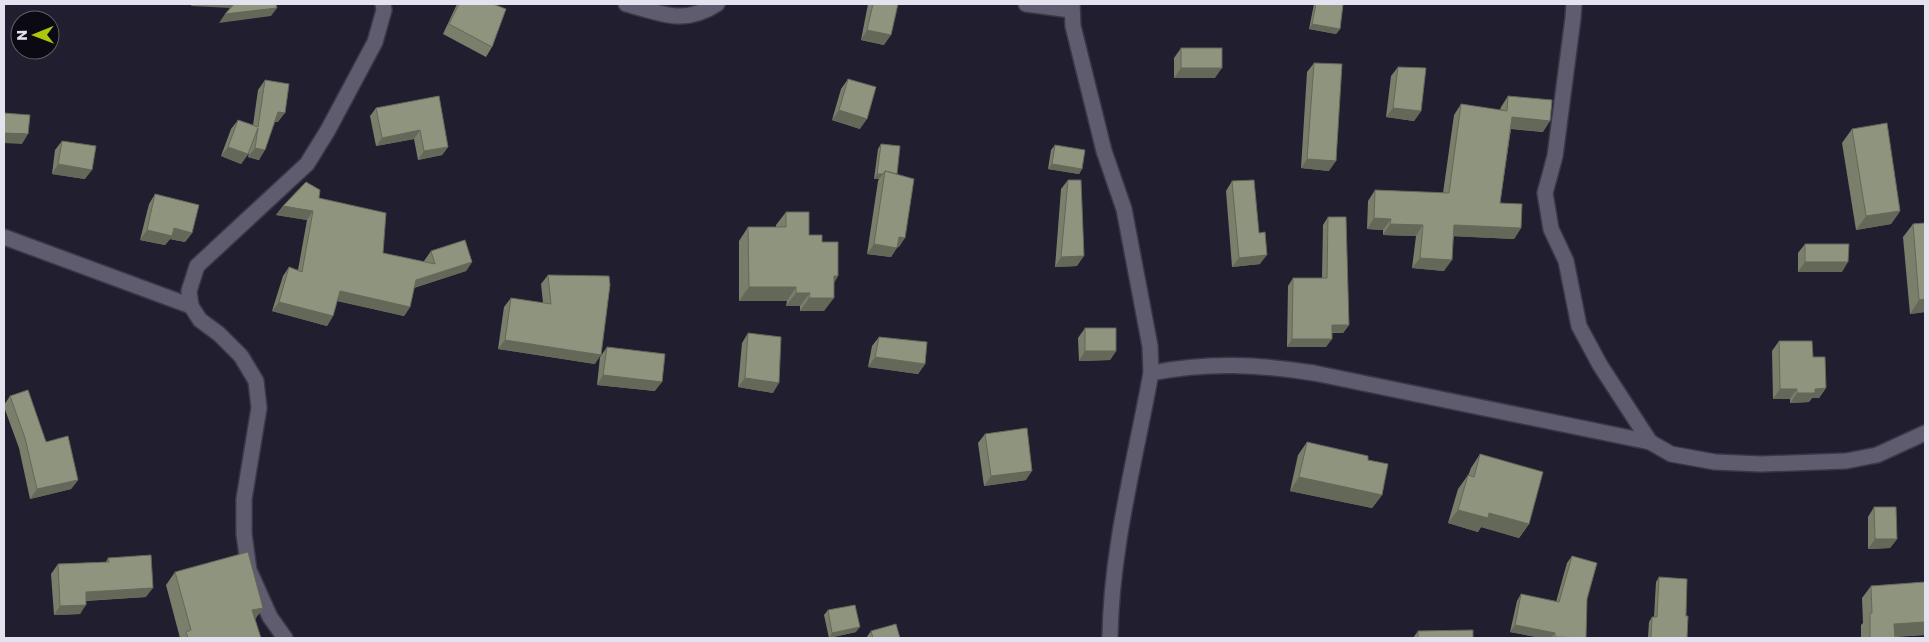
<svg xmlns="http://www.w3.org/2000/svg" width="1929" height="642" viewBox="0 0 1929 642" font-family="Poppins,sans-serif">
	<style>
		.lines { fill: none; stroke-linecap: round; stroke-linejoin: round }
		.minor-casing { stroke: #3b3846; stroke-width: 18 }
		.minor { stroke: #5f5c70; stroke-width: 15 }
		.wall { fill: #7a7f6c }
		.shaded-wall { fill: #636858 }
		.building { fill: #8e947e; stroke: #636858 }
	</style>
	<rect width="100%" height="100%" fill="#211e2f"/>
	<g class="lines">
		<defs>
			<g id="minor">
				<path d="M626 4C661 13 683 26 717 4"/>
				<polyline points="1026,4 1071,10"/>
				<path d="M1072 4 1073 26 1104 151 1124 209 1150 346 1151 373C1135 461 1111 549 1110 638"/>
				<polyline points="1574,4 1573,18 1555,156 1545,193 1551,229 1566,261 1579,326 1600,365 1650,442"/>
				<polyline points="4,237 191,306"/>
				<path d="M1151 373C1208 362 1257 364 1314 373L1650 442 1671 454 1715 462 1761 464 1846 461 1877 455 1925 433"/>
				<polyline points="285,638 270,617 249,570 244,534 244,499 259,408 256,381 241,356 219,334 200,320 191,306 189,291 197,266 307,164 328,130 375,42 384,10 383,4"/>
			</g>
		</defs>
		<!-- minor casing -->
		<use href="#minor" class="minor-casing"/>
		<!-- minor -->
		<use href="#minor" class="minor"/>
	</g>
	<!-- wall -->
	<g class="wall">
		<polygon points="457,4 493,4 492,47 486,57 443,34"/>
		<polygon points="868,4 898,4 884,45 861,40"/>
		<polygon points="1314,4 1343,4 1340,29 1336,34 1309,29"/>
		<polygon points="1181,48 1215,78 1174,78 1174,58"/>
		<polygon points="1314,63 1329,171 1301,168 1307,72"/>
		<polygon points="1398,67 1421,111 1414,121 1386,117 1391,76"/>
		<polygon points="848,79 860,129 832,120 841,89"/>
		<polygon points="265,80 278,122 275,122 259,160 248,157 249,153 241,164 221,156 231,129 238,120 253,125 258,90"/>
		<polygon points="439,96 448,147 442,155 418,160 414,139 376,146 370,116 376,108"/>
		<polygon points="1508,96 1543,132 1511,129 1500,203 1521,228 1514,239 1454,236 1444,271 1412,268 1416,236 1383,235 1383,230 1367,229 1368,201 1375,190 1443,193 1454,115 1461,104 1500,110 1501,107"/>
		<polygon points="1852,129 1900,211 1891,224 1856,230 1842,143"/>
		<polygon points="62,141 85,179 52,174 55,150"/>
		<polygon points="881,144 897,174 899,247 897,247 891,257 867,254 878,181 879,179 874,179 878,149"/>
		<polygon points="1055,145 1082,169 1079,174 1048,169 1051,150"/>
		<polygon points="1068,180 1077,266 1055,267 1061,189"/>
		<polygon points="1232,181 1260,264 1232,267 1226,191"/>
		<polygon points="155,194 192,233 185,242 170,239 165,245 140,240 149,204"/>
		<polygon points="319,198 383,253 425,262 424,261 431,251 472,262 466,271 414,288 410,307 404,316 337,301 333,316 327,326 272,311 283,276 289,267 298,270 307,220 276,215 283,206"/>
		<polygon points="786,212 809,235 822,242 838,276 834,283 824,311 800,311 800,306 786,306 787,301 739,301 739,241 748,227 776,227 776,225"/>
		<polygon points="1328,217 1349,325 1343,333 1332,333 1326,347 1287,347 1288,286 1293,278 1322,278 1323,225"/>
		<polygon points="1925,223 1925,312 1910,314 1903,237 1913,224"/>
		<polygon points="1805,244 1842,272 1798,272 1798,253"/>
		<polygon points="548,275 595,364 498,349 504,307 511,298 543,303 541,284"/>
		<polygon points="1085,328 1116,351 1110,360 1079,361 1078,338"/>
		<polygon points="748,333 773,393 738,387 742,343"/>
		<polygon points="879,337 925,364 918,374 868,367 872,346"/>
		<polygon points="1779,341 1813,357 1826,388 1819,398 1812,398 1809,402 1790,403 1790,399 1773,399 1772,351"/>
		<polygon points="607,347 655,391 597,385 600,357"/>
		<polygon points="10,396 78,480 71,489 30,499 19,448 4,407 4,405"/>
		<polygon points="985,434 1026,480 984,486 978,443"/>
		<polygon points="1307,442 1368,460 1382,495 1372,508 1290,491 1298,455"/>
		<polygon points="1480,454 1529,524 1519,538 1481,527 1478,532 1448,523 1458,489 1468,475 1468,476 1471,468"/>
		<polygon points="1874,507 1897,539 1890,548 1868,549 1868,517"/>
		<polygon points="1572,556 1587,599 1585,638 1542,638 1510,632 1517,601 1521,594 1556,602 1567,563"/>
		<polygon points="108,558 146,597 86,601 80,614 54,615 51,574 58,564 106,562"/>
		<polygon points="175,572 263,608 255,619 261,638 180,638 166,585"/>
		<polygon points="1659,577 1686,616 1687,638 1648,638 1649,622 1652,617 1654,617 1656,582"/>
		<polygon points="1925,582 1925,635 1895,637 1895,638 1861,638 1861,625 1863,623 1862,598 1871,586"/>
		<polygon points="828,610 856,632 829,638 824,615"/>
		<polygon points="871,631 900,638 866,638"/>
		<polygon points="1418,631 1473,638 1413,638"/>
	</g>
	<!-- shaded-wall -->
	<g class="shaded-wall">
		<polygon points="192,4 234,4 231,8 191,6"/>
		<polygon points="277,8 271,16 219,23 225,14"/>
		<polygon points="1312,24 1340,29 1336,34 1309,29"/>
		<polygon points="867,30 891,35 884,45 861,40"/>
		<polygon points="1181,68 1222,68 1215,78 1174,78"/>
		<polygon points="1393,108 1421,111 1414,121 1386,117"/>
		<polygon points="839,110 867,119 860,129 832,120"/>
		<polygon points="278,112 285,113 278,122 271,121"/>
		<polygon points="1512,117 1550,121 1543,132 1505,128"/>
		<polygon points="420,130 414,139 376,146 382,138"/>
		<polygon points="4,133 28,134 22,144 4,143"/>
		<polygon points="228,147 248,154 241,164 221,156"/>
		<polygon points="448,147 442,155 418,160 424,151"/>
		<polygon points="255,148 265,150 259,160 248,157"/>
		<polygon points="1307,159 1336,161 1329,171 1301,168"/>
		<polygon points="58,164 92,170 85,179 52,174"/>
		<polygon points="1052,164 1082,169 1079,174 1048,169"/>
		<polygon points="877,174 883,174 879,179 874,179"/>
		<polygon points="283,206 313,211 307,220 276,215"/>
		<polygon points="1900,211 1891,224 1856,230 1866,216"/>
		<polygon points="1374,218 1391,219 1383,230 1367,229"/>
		<polygon points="1390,224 1423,225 1416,236 1383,235"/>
		<polygon points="1454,225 1521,228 1514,239 1447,236"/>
		<polygon points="174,228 192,233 185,242 170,239 165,245 140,240 147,230"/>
		<polygon points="899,237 905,238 899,247 892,246"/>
		<polygon points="874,244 897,248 891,257 867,254"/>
		<polygon points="1267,255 1260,264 1232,267 1239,258"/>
		<polygon points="1084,256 1077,266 1055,267 1061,257"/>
		<polygon points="1420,258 1452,260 1444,271 1412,268"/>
		<polygon points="472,262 466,271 410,289 416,280"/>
		<polygon points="1805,262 1848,262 1842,272 1798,272"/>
		<polygon points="834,276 838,276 829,290"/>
		<polygon points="749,287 796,287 787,301 739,301"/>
		<polygon points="340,291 410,307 404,316 334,300"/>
		<polygon points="796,293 810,293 800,306 786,306"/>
		<polygon points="809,298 834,298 824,311 800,311"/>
		<polygon points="1925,299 1925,312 1910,314 1919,300"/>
		<polygon points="279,302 333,316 327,326 272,311"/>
		<polygon points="1332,325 1349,325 1343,333 1327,332"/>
		<polygon points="1292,339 1332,339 1326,347 1287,347"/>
		<polygon points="505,340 601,355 595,364 498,349"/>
		<polygon points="1085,351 1116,351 1110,360 1079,361"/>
		<polygon points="875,357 925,364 918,374 868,367"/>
		<polygon points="603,375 662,382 655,391 597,385"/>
		<polygon points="745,378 779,383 773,393 738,387"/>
		<polygon points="1826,388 1819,398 1812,398 1809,402 1790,403 1797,393 1815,389"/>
		<polygon points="1780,389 1797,389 1790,399 1773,399"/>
		<polygon points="1032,471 1026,480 984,486 991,476"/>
		<polygon points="1299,477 1382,495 1372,508 1290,491"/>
		<polygon points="78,480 71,489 30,499 37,489"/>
		<polygon points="1458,510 1489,513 1529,524 1519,538 1481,527 1478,532 1448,523"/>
		<polygon points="1875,539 1897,539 1890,548 1868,549"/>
		<polygon points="153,588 146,597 79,601 86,592"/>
		<polygon points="86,605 80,614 54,615 60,606"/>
		<polygon points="263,608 254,621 252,610"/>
		<polygon points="1925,622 1925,635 1885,637 1894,624"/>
		<polygon points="1515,625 1555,633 1551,638 1542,638 1510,632"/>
		<polygon points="860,627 856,632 829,638 832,633"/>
		<polygon points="1555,637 1586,638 1554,638"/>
	</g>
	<!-- building -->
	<g class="building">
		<polygon points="234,4 276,4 277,8 225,14"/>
		<polygon points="459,4 493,4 506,9 492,47 449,24"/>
		<polygon points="873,4 898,4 891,35 867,30"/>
		<polygon points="1316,4 1343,4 1340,29 1312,24"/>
		<rect x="1181" y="48" width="41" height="20"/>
		<polygon points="1314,63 1342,64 1336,161 1307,159"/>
		<polygon points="1398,67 1426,68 1421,111 1393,108"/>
		<polygon points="848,79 876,87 867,119 839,110"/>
		<polygon points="265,80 289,84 285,113 278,112 265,150 255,148 258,128 248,154 228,147 238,120 258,127"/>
		<polygon points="439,96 448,147 424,151 420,130 382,138 376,108"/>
		<polygon points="1508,96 1552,100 1550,121 1512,117 1500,203 1522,204 1521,228 1454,225 1452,260 1420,258 1423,225 1390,224 1391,219 1374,218 1375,190 1449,193 1461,104 1507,111"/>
		<polygon points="4,113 30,115 28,134 4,133"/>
		<polygon points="1887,123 1900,211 1866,216 1852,129"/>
		<polygon points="62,141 96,146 92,170 58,164"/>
		<polygon points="881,144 900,146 897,174 885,171 883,174 877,174"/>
		<polygon points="1055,145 1085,150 1082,169 1052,164"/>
		<polygon points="885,171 914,179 905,238 899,237 897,248 874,244"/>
		<polygon points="1068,180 1081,180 1084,256 1061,257"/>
		<polygon points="1254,180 1259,233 1265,232 1267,255 1239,258 1232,181"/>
		<polygon points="306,182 320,190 319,198 386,213 383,253 435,264 431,251 465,240 472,262 416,280 410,307 340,291 333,316 279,302 289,267 302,272 313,211 283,206"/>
		<polygon points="155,194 199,205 192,233 174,228 172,236 147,230"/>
		<polygon points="786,212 809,212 809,235 822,235 822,242 838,242 838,276 834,276 834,298 809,298 810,293 796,293 796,287 749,287 748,227 786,227"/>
		<polygon points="1328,217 1346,217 1349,325 1332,325 1332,339 1292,339 1293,278 1327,278"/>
		<polygon points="1925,223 1925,299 1919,300 1913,224"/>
		<polygon points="1805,244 1849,244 1848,262 1805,262"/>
		<polygon points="548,275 609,276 610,285 601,355 505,340 511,298 551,304"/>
		<rect x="1085" y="328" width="31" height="23"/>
		<polygon points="748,333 781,337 779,383 745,378"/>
		<polygon points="879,337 927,342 925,364 875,357"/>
		<polygon points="1779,341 1812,341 1813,357 1825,357 1826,388 1815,389 1815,393 1797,393 1797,389 1780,389"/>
		<polygon points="607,347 665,354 662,382 603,375"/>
		<polygon points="28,390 46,442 68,436 78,480 37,489 25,438 10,396"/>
		<polygon points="1027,428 1032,471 991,476 985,434"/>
		<polygon points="1307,442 1368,456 1368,460 1388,464 1382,495 1299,477"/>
		<polygon points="1480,454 1543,472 1529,524 1489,513 1488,518 1458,510 1468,475 1474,477"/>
		<polygon points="1874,507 1896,507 1897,539 1875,539"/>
		<polygon points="248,552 263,608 252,610 261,638 188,638 186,632 191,630 175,572"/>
		<polygon points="151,555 153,588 86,592 86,605 60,606 58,564 109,562 108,558"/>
		<polygon points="1572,556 1597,563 1587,599 1586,638 1555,637 1555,633 1515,625 1521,594 1559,602"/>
		<polygon points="1659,577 1687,579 1686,616 1688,616 1687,638 1651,638 1652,617 1657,617"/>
		<polygon points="1925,582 1925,622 1894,624 1895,638 1870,638 1870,613 1872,613 1871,586"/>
		<polygon points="855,605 860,627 832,633 828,610"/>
		<polygon points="896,624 900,638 873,638 871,631"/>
		<polygon points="1473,630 1473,638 1418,638 1418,631"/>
	</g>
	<!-- border -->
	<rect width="1929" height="642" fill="none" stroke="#e3e2ee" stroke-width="10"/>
	<!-- north arrow -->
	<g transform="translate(35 35) rotate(269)"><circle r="24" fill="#0b0911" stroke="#616069"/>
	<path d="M0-4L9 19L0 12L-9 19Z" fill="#adc60e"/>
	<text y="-8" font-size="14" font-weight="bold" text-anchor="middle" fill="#e3e2ee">N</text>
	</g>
</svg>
